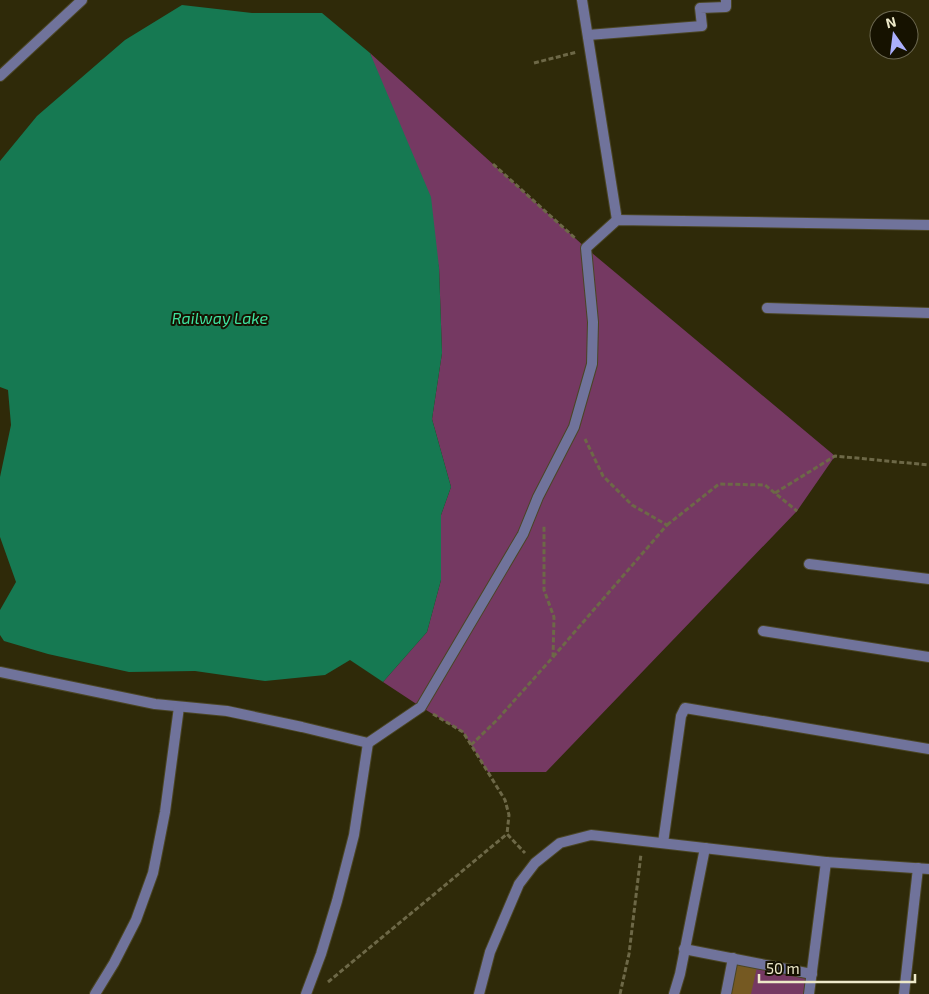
<svg xmlns="http://www.w3.org/2000/svg" width="929" height="994" viewBox="0 0 929 994" font-family="'Exo 2',sans-serif">
	<style>
		.green { fill: #753962 }
		.water { fill: #167952 }
		.building { fill: #755922 }
		.lines { fill: none; stroke-linecap: round; stroke-linejoin: round }
		.street-casing { stroke: #4a4524; stroke-width: 12 }
		.path { stroke: #6d6847; stroke-width: 3; stroke-dasharray: 5 2.5; stroke-linecap: butt }
		.street { stroke: #70739b; stroke-width: 10 }
		.labels { text-anchor: middle; dominant-baseline: central; stroke-width: 4; stroke-linejoin: round; paint-order: stroke }
		.water-label { font-size: 16px; font-style: italic; fill: #3ee19e; stroke: #161200 }
	</style>
	<rect width="100%" height="100%" fill="#2f2a09"/>
	<!-- green -->
	<g class="green">
		<polygon points="370,53 586,248 835,456 797,511 546,772 488,772 463,732 421,707 383,682 427,632 441,580 441,515 451,487 432,419 442,353 439,267"/>
		<polygon points="733,959 810,975 808,994 727,994"/>
	</g>
	<!-- water -->
	<polygon class="water" points="182,5 252,13 322,13 370,53 431,197 439,267 442,353 432,419 451,487 441,515 441,580 427,632 383,682 350,660 325,675 265,681 195,671 129,672 48,654 4,641 0,635 0,610 16,582 0,537 0,477 11,425 8,390 0,387 0,161 37,116 125,40"/>
	<!-- building -->
	<polygon class="building" points="734,962 757,967 751,994 728,994"/>
	<g class="lines">
		<defs>
			<g id="street">
				<polyline points="582,0 617,220"/>
				<polyline points="588,35 702,26 700,8 726,7 726,0"/>
				<polyline points="0,76 82,0"/>
				<polyline points="767,308 929,313"/>
				<polyline points="809,564 929,579"/>
				<polyline points="763,631 929,657"/>
				<polyline points="0,672 155,704 227,711 302,727 368,743 421,707 523,534 538,497 574,427 592,364 593,322 586,248 617,220 929,225"/>
				<polyline points="663,843 681,716 685,708 929,749"/>
				<polyline points="684,949 812,974"/>
				<polyline points="95,994 114,963 136,920 153,873 165,812 179,707"/>
				<polyline points="306,994 321,954 337,901 354,835 368,743"/>
				<polyline points="479,994 490,952 519,884 535,863 560,843 591,835 826,862"/>
				<polyline points="674,994 680,974 705,848"/>
				<polyline points="726,994 733,958"/>
				<polyline points="809,994 826,862 929,869"/>
				<polyline points="904,994 918,868"/>
			</g>
		</defs>
		<!-- street casing -->
		<use href="#street" class="street-casing"/>
		<!-- path -->
		<g class="path">
			<polyline points="534,63 577,52"/>
			<polyline points="493,164 576,239"/>
			<polyline points="775,493 835,456 929,465"/>
			<polyline points="667,525 719,484 765,485 797,511"/>
			<polyline points="553,657 667,525 632,505 603,476 585,439"/>
			<polyline points="433,714 463,732 478,756 505,800 509,815 507,834 525,853"/>
			<polyline points="471,745 497,720 553,657 554,617 544,590 544,525"/>
			<polyline points="328,982 507,834"/>
			<polyline points="620,994 629,954 641,854"/>
		</g>
		<!-- street -->
		<use href="#street" class="street"/>
	</g>
	<g class="labels">
		<!-- water labels -->
		<g class="water-label">
			<text x="220" y="317">Railway Lake</text>
		</g>
	</g>
	<!-- north arrow -->
	<g transform="translate(894 35) rotate(346)"><circle r="24" fill="#161200" stroke="#6c6850"/>
	<path d="M0-4L9 19L0 12L-9 19Z" fill="#abaffb"/>
	<text y="-8" font-size="14" font-weight="bold" text-anchor="middle" fill="#ede9c9">N</text>
	</g>
	<!-- scale -->
	<path d="M759 974v8h156v-8" fill="none" stroke="#ede9c9" stroke-width="2.5"/>
	<text x="766" y="974" font-size="15" fill="#ede9c9" stroke="#161200" stroke-width="4" paint-order="stroke">50 m</text>
</svg>
